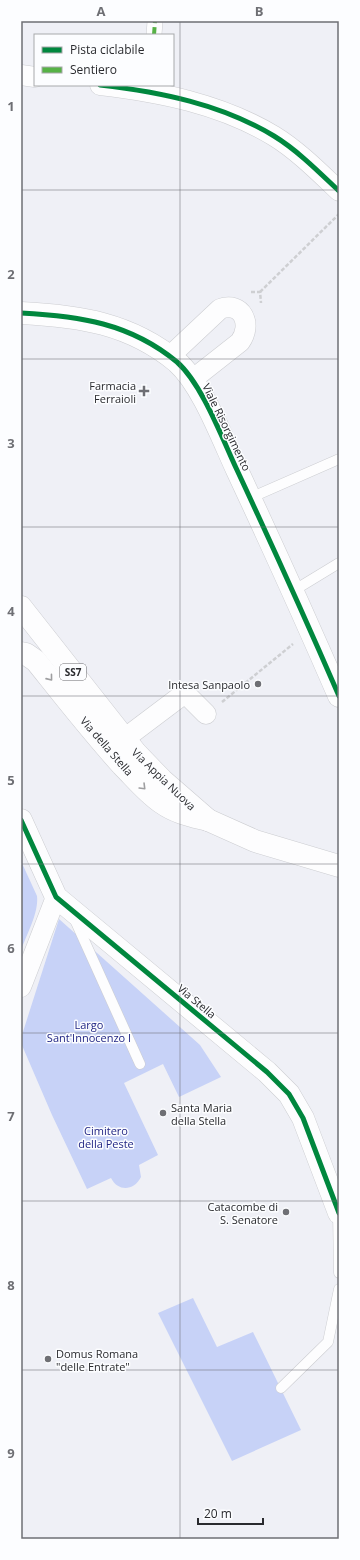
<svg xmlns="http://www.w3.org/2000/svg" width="360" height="1560" viewBox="0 0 360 1560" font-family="'Open Sans',sans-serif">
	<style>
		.green { fill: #c7d2f7 }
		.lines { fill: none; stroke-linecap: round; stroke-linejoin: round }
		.service-casing { stroke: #cccdd1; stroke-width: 11 }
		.pedestrian-casing { stroke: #cccdd1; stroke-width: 16 }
		.minor-casing { stroke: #cccdd1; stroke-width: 21 }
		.tertiary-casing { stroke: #cccdd1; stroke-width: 23 }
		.primary-casing { stroke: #cccdd1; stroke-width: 23 }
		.path { stroke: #cecfd2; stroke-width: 2.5; stroke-dasharray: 4 2; stroke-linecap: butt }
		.service { stroke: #fdfdfe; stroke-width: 10 }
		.pedestrian { stroke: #fdfdfe; stroke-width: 15 }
		.minor { stroke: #fdfdfe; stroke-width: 20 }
		.tertiary { stroke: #fdfdfe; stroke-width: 22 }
		.primary { stroke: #fdfdfe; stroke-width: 22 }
		.quiet { stroke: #56b246; stroke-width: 4; stroke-dasharray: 8 4; stroke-linecap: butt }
		.cycleway-casing { stroke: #fcfdff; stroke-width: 8 }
		.cycleway { stroke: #00873e; stroke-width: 5 }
		.oneway { stroke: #9e9ea0 }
		.grid { fill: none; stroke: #6e6f74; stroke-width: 1; stroke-opacity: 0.55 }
		.poi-dot { fill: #6e6f74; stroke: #fcfdff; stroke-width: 1.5 }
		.labels { text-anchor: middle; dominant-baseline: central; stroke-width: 3; stroke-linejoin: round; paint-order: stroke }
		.shield { fill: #fcfdff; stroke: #68696d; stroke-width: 1 }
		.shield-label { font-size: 10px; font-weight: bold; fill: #292a2e }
		.poi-label { font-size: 11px; fill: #292a2e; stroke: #fcfdff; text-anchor: end }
		.street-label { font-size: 11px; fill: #292a2e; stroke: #fcfdff }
		.park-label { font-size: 11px; fill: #202584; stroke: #fcfdff }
		.neatline { fill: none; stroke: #6e6f74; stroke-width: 1.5 }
		.grid-label { font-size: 13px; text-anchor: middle; font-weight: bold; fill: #6e6f74 }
	</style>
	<rect width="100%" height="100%" fill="#eff0f6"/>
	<!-- green -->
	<g class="green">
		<path d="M21 861 37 896C39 912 27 934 21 950Z"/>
		<path d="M59 919 200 1045 221 1077 179 1097 163 1064 124 1083 158 1155 139 1165 141 1177C134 1191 118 1192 111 1178L87 1189 52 1115 21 1043V1038Z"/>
		<polygon points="193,1298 217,1347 253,1332 301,1430 232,1461 158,1313"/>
	</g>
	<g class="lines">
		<defs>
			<g id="service">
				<polyline points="250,498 339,459"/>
				<polyline points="293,591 339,563"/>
				<polyline points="75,920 140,1064"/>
				<polyline points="338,1210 339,1273"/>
				<polyline points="281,1388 328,1342 339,1289"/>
			</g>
			<polyline id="pedestrian" points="154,35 155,21"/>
			<g id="minor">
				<polyline points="21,75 35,77"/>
				<path d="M100 85C160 92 221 104 274 136 297 150 319 172 339 191"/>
				<path d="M170 356 220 309C242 301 253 324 240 342L193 379"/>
				<polyline points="124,739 185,693 206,714"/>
				<polyline points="21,987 56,897"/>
			</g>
			<g id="tertiary">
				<path d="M21 313C79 316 130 323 177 362 202 384 222 438 237 470 272 545 306 620 339 696"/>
				<path d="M21 653 26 654 36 661C64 696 92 732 122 765 135 778 147 793 162 803 176 813 192 816 208 820"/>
				<polyline points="21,820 56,897 267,1072 289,1094 303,1118 339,1213"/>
			</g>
			<polyline id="primary" points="21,607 136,753 162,780 208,820 255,841 339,866"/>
		</defs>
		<!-- service casing -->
		<use href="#service" class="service-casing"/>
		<!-- pedestrian casing -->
		<use href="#pedestrian" class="pedestrian-casing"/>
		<!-- minor casing -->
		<use href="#minor" class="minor-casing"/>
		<!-- tertiary casing -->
		<use href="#tertiary" class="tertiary-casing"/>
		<!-- primary casing -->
		<use href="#primary" class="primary-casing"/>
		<!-- path -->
		<g class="path">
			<polyline points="251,292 260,292 261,303"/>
			<polyline points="260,292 339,214"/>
			<polyline points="222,702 293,644"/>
		</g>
		<!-- service -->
		<use href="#service" class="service"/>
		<!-- pedestrian -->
		<use href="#pedestrian" class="pedestrian"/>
		<!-- minor -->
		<use href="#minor" class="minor"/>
		<!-- tertiary -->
		<use href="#tertiary" class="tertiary"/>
		<!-- primary -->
		<use href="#primary" class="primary"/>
		<!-- quiet -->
		<polyline class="quiet" points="154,35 155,21"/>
		<defs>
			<g id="cycleway">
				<path d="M100 85C160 92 221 104 274 136 297 150 319 172 339 191"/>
				<path d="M21 313C79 316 130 323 177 362 202 384 222 438 237 470 272 545 306 620 339 696"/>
				<polyline points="21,820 56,897 267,1072 289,1094 303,1118 339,1213"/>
			</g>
		</defs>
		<!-- cycleway casing -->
		<use href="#cycleway" class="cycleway-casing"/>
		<!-- cycleway -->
		<use href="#cycleway" class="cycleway"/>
	</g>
	<!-- one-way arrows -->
	<defs><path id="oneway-chevron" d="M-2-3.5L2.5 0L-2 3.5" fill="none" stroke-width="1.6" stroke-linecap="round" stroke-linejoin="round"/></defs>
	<g class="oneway">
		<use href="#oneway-chevron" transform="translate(50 678) rotate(51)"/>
		<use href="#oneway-chevron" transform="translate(143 787) rotate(45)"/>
	</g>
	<!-- grid -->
	<path class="grid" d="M180 21V1539M21 190H339M21 359H339M21 527H339M21 696H339M21 864H339M21 1033H339M21 1201H339M21 1370H339"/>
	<!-- markers -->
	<g class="poi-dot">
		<path d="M142 385h4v4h4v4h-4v4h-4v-4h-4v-4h4z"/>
		<circle cx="258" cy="684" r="4"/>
		<circle cx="163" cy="1113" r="4"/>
		<circle cx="286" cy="1212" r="4"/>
		<circle cx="48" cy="1359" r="4"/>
	</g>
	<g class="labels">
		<!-- shield labels -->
		<rect class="shield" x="60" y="664" width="26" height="16" rx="3"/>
		<g class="shield-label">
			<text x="73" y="672">SS7</text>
		</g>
		<!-- poi labels -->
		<g class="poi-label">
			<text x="136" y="385">Farmacia<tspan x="136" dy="13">Ferraioli</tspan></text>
			<text x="250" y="684">Intesa Sanpaolo</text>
			<text x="171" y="1107" text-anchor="start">Santa Maria<tspan x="171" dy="13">della Stella</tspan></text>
			<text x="278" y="1206">Catacombe di<tspan x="278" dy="13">S. Senatore</tspan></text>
			<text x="56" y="1353" text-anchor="start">Domus Romana<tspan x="56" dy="13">"delle Entrate"</tspan></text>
		</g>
		<!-- street labels -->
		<g class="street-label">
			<text transform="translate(227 427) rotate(64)">Viale Risorgimento</text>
			<text transform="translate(107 746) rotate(49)">Via della Stella</text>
			<text transform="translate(164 779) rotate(44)">Via Appia Nuova</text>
			<text transform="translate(197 1001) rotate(40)">Via Stella</text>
		</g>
		<!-- park labels -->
		<g class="park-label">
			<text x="89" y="1024">Largo<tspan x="89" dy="13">Sant'Innocenzo I</tspan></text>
			<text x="106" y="1130">Cimitero<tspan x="106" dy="13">della Peste</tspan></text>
		</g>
	</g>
	<!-- border -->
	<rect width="360" height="1560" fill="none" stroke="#fcfdff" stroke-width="44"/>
	<!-- legend -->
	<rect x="34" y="34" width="140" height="52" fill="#fcfdff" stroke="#a8a9ab"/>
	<rect x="42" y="47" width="20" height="6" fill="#00873e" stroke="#a8a9ab"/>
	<text x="70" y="54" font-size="12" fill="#292a2e">Pista ciclabile</text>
	<rect x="42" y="67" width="20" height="6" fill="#56b246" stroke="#a8a9ab"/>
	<text x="70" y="74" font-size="12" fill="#292a2e">Sentiero</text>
	<!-- scale -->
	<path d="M198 1518v6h65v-6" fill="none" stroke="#292a2e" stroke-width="2"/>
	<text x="204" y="1518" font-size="12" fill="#292a2e" stroke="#fcfdff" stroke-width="3" paint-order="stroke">20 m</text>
	<rect x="22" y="22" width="316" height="1516" class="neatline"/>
	<g class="grid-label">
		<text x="101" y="16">A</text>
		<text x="259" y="16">B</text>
		<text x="11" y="111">1</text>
		<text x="11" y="279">2</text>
		<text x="11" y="448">3</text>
		<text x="11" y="616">4</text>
		<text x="11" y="785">5</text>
		<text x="11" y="953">6</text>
		<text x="11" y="1121">7</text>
		<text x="11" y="1290">8</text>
		<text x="11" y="1458">9</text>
	</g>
</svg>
